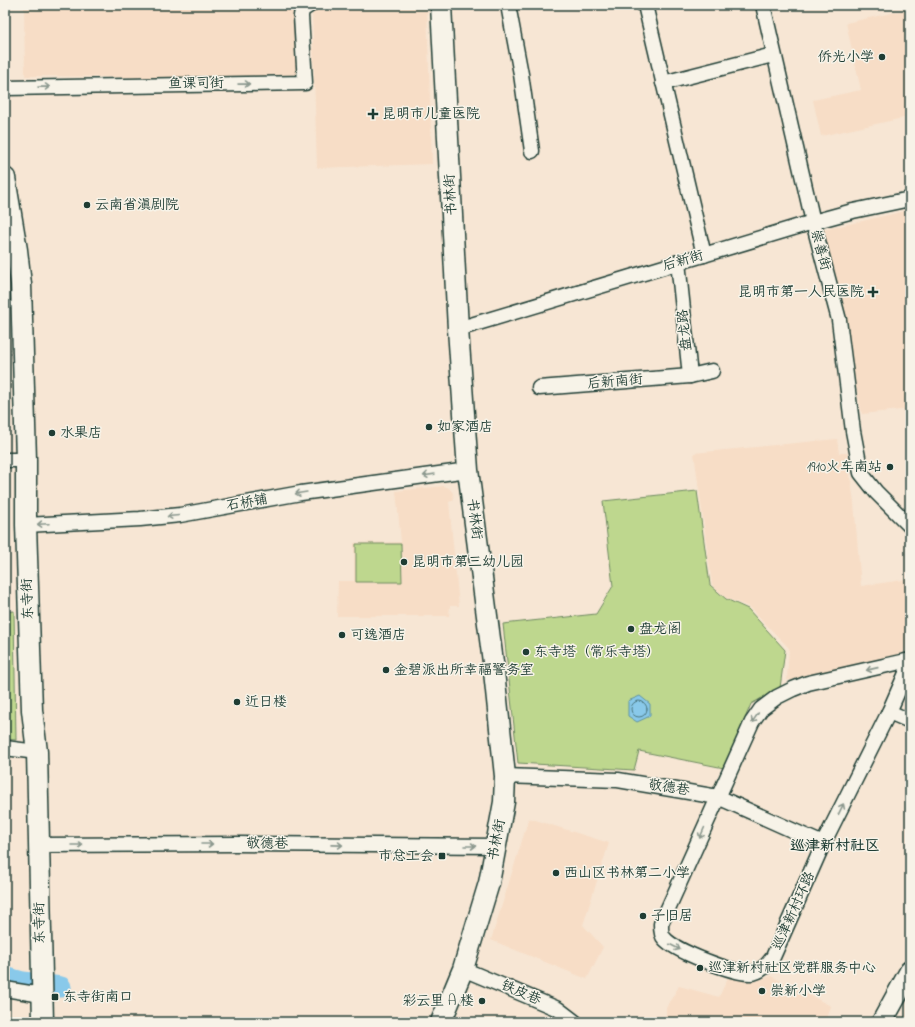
<svg xmlns="http://www.w3.org/2000/svg" width="915" height="1027" viewBox="0 0 915 1027" font-family="'Indie Flower','LXGW WenKai TC',sans-serif">
	<style>
		.built { fill: #f7ddc6 }
		.green { fill: #bed78e; stroke: #6e8a61 }
		.water { fill: #89c9ea; stroke: #5f91a1 }
		.lines { fill: none; stroke-linecap: round; stroke-linejoin: round }
		.shore { stroke: #49757d; stroke-width: 1 }
		.river { stroke: #89c9ea; stroke-width: 21 }
		.street-casing { stroke: #1f3d34; stroke-width: 17 }
		.secondary-casing { stroke: #1f3d34; stroke-width: 23 }
		.street { stroke: #f7f3e8; stroke-width: 14 }
		.secondary { stroke: #f7f3e8; stroke-width: 20 }
		.oneway { stroke: #8b988e }
		.poi-dot { fill: #1f3d34; stroke: #f7f3e8; stroke-width: 1.5 }
		.labels { text-anchor: middle; dominant-baseline: central; stroke-width: 3; stroke-linejoin: round; paint-order: stroke }
		.poi-label { font-size: 14px; fill: #1f3d34; stroke: #f7f3e8; text-anchor: start }
		.street-label { font-size: 14px; fill: #1f3d34; stroke: #f7f3e8 }
		.neighbourhood-label { font-size: 15px; font-weight: bold; fill: #1f3d34; stroke: #f7f3e8 }
	</style>
	<rect width="100%" height="100%" fill="#f7e6d4"/>
	<filter id="ink" filterUnits="userSpaceOnUse"><feTurbulence type="fractalNoise" baseFrequency=".025" numOctaves="2"/><feDisplacementMap in="SourceGraphic" scale="8" xChannelSelector="R" yChannelSelector="G"/><feConvolveMatrix kernelMatrix="1 2 1 2 8 2 1 2 1" color-interpolation-filters="sRGB"/></filter>
	<g filter="url(#ink)">
		<!-- built -->
		<g class="built">
			<polygon points="24,5 299,5 298,79 25,76"/>
			<polygon points="427,7 432,164 317,168 312,11"/>
			<polygon points="910,9 910,124 908,117 821,136 813,100 861,90 846,23"/>
			<polygon points="910,210 910,409 862,414 823,230"/>
			<polygon points="837,439 839,453 847,453 854,503 861,586 910,579 909,634 903,655 814,680 787,680 789,648 749,607 726,598 712,585 694,453"/>
			<polygon points="444,486 449,488 453,493 454,500 449,502 459,606 450,606 449,616 337,616 338,581 354,581 354,543 401,542 396,491"/>
			<polygon points="529,818 609,843 583,925 603,947 587,979 491,940"/>
			<polygon points="731,971 757,981 771,976 831,1006 826,1022 666,1022 666,1008 679,986 719,997"/>
		</g>
		<!-- green -->
		<g class="green">
			<polygon points="697,491 710,585 726,599 748,609 785,650 780,688 751,704 724,768 639,751 634,770 518,763 503,624 596,614 613,586 603,501"/>
			<polygon points="356,544 401,544 402,582 356,582"/>
			<polygon points="14,611 14,612 16,740 5,739 5,612"/>
		</g>
		<!-- water -->
		<polygon class="water" points="640,696 650,704 650,716 637,722 628,716 628,701"/>
		<g class="lines">
			<!-- shore -->
			<circle class="shore" cx="639" cy="709" r="8"/>
			<!-- river -->
			<polyline class="river" points="5,977 23,982 61,987"/>
			<defs>
				<g id="street">
					<polyline points="508,5 521,74 532,151"/>
					<polyline points="645,5 704,255"/>
					<polyline points="763,5 813,222 839,320 853,431 861,473 876,492 910,526"/>
					<polyline points="663,83 773,55"/>
					<polyline points="5,88 305,83 301,16 302,10 310,5"/>
					<polyline points="678,262 690,376 712,371"/>
					<polyline points="458,329 813,222 853,211 910,199"/>
					<polyline points="539,388 690,376"/>
					<polyline points="5,460 26,460"/>
					<polyline points="26,525 140,519 180,515 301,493 468,470"/>
					<path d="M910 660 808 683 793 689 777 697 761 709 752 722 661 924C661 928 661 935 664 938 674 951 735 974 751 973 761 972 767 965 773 957L823 844 889 712 910 664"/>
					<polyline points="889,712 910,721"/>
					<polyline points="5,748 37,752"/>
					<polyline points="505,776 618,780 718,797 823,844"/>
					<polyline points="38,845 238,844 496,846"/>
					<polyline points="463,969 558,1009 575,1022"/>
					<polyline points="5,989 42,995"/>
				</g>
				<g id="secondary">
					<polyline points="441,5 458,329 468,470 493,662 505,776 504,802 489,883 463,969 441,1022"/>
					<polyline points="5,178 17,250 21,284 26,460 26,525 32,710 37,752 43,1022"/>
					<polyline points="882,1022 910,971"/>
				</g>
			</defs>
			<!-- street casing -->
			<use href="#street" class="street-casing"/>
			<!-- secondary casing -->
			<use href="#secondary" class="secondary-casing"/>
			<!-- street -->
			<use href="#street" class="street"/>
			<!-- secondary -->
			<use href="#secondary" class="secondary"/>
		</g>
		<!-- one-way arrows -->
		<defs><path id="oneway-shaft" d="M-6 0H5M1.5-3L5.5 0L1.5 3" fill="none" stroke-width="1.6" stroke-linecap="round" stroke-linejoin="round"/></defs>
		<g class="oneway">
			<use href="#oneway-shaft" transform="translate(244 84) rotate(-1)"/>
			<use href="#oneway-shaft" transform="translate(44 87) rotate(-1)"/>
			<use href="#oneway-shaft" transform="translate(429 475) rotate(172)"/>
			<use href="#oneway-shaft" transform="translate(301 493) rotate(171)"/>
			<use href="#oneway-shaft" transform="translate(173 516) rotate(175)"/>
			<use href="#oneway-shaft" transform="translate(43 524) rotate(177)"/>
			<use href="#oneway-shaft" transform="translate(872 669) rotate(167)"/>
			<use href="#oneway-shaft" transform="translate(755 718) rotate(124)"/>
			<use href="#oneway-shaft" transform="translate(841 809) rotate(-64)"/>
			<use href="#oneway-shaft" transform="translate(702 833) rotate(114)"/>
			<use href="#oneway-shaft" transform="translate(207 844)"/>
			<use href="#oneway-shaft" transform="translate(77 845)"/>
			<use href="#oneway-shaft" transform="translate(337 845) rotate(1)"/>
			<use href="#oneway-shaft" transform="translate(470 846)"/>
			<use href="#oneway-shaft" transform="translate(675 947) rotate(27)"/>
		</g>
	</g>
	<!-- markers -->
	<g class="poi-dot">
		<circle cx="882" cy="57" r="4"/>
		<path d="M371 108h4v4h4v4h-4v4h-4v-4h-4v-4h4z"/>
		<circle cx="87" cy="205" r="4"/>
		<path d="M871 286h4v4h4v4h-4v4h-4v-4h-4v-4h4z"/>
		<circle cx="429" cy="427" r="4"/>
		<circle cx="52" cy="433" r="4"/>
		<circle cx="890" cy="467" r="4"/>
		<circle cx="404" cy="562" r="4"/>
		<circle cx="631" cy="629" r="4"/>
		<circle cx="342" cy="635" r="4"/>
		<circle cx="526" cy="652" r="4"/>
		<circle cx="386" cy="670" r="4"/>
		<circle cx="237" cy="702" r="4"/>
		<rect x="438" y="852" width="8" height="8" rx="2"/>
		<circle cx="556" cy="873" r="4"/>
		<circle cx="643" cy="916" r="4"/>
		<circle cx="700" cy="968" r="4"/>
		<circle cx="762" cy="991" r="4"/>
		<rect x="51" y="993" width="8" height="8" rx="2"/>
		<circle cx="482" cy="1001" r="4"/>
	</g>
	<g class="labels">
		<!-- poi labels -->
		<g class="poi-label">
			<text x="874" y="57" text-anchor="end">侨光小学</text>
			<text x="382" y="114">昆明市儿童医院</text>
			<text x="95" y="205">云南省滇剧院</text>
			<text x="864" y="292" text-anchor="end">昆明市第一人民医院</text>
			<text x="437" y="427">如家酒店</text>
			<text x="60" y="433">水果店</text>
			<text x="882" y="467" text-anchor="end">1910火车南站</text>
			<text x="412" y="562">昆明市第三幼儿园</text>
			<text x="639" y="629">盘龙阁</text>
			<text x="350" y="635">可逸酒店</text>
			<text x="534" y="652">东寺塔（常乐寺塔）</text>
			<text x="394" y="670">金碧派出所幸福警务室</text>
			<text x="245" y="702">近日楼</text>
			<text x="434" y="856" text-anchor="end">市总工会</text>
			<text x="564" y="873">西山区书林第二小学</text>
			<text x="651" y="916">子旧居</text>
			<text x="708" y="968">巡津新村社区党群服务中心</text>
			<text x="770" y="991">崇新小学</text>
			<text x="63" y="997">东寺街南口</text>
			<text x="474" y="1001" text-anchor="end">彩云里 A 楼</text>
		</g>
		<!-- street labels -->
		<g class="street-label">
			<text transform="translate(196 84) rotate(-1)">鱼课司街</text>
			<text transform="translate(451 195) rotate(-93)">书林街</text>
			<text transform="translate(820 250) rotate(75)">崇善街</text>
			<text transform="translate(683 261) rotate(-16)">后新街</text>
			<text transform="translate(685 330) rotate(-96)">盘龙路</text>
			<text transform="translate(615 382) rotate(-5)">后新南街</text>
			<text transform="translate(247 503) rotate(-10)">石桥铺</text>
			<text transform="translate(474 519) rotate(83)">书林街</text>
			<text transform="translate(28 599) rotate(-92)">东寺街</text>
			<text transform="translate(669 788) rotate(9)">敬德巷</text>
			<text transform="translate(497 840) rotate(-79)">书林街</text>
			<text transform="translate(267 844) rotate(1)">敬德巷</text>
			<text transform="translate(794 911) rotate(-66)">巡津新村环路</text>
			<text transform="translate(40 923) rotate(-91)">东寺街</text>
			<text transform="translate(521 993) rotate(23)">铁皮巷</text>
		</g>
		<!-- neighbourhood labels -->
		<g class="neighbourhood-label">
			<text x="835" y="846">巡津新村社区</text>
		</g>
	</g>
	<!-- margin -->
	<rect width="915" height="1027" fill="none" stroke="#f7f3e8" stroke-width="20"/>
	<rect x="10" y="10" width="895" height="1007" fill="none" stroke="#1f3d34" stroke-width="1.5" filter="url(#ink)"/>
</svg>
